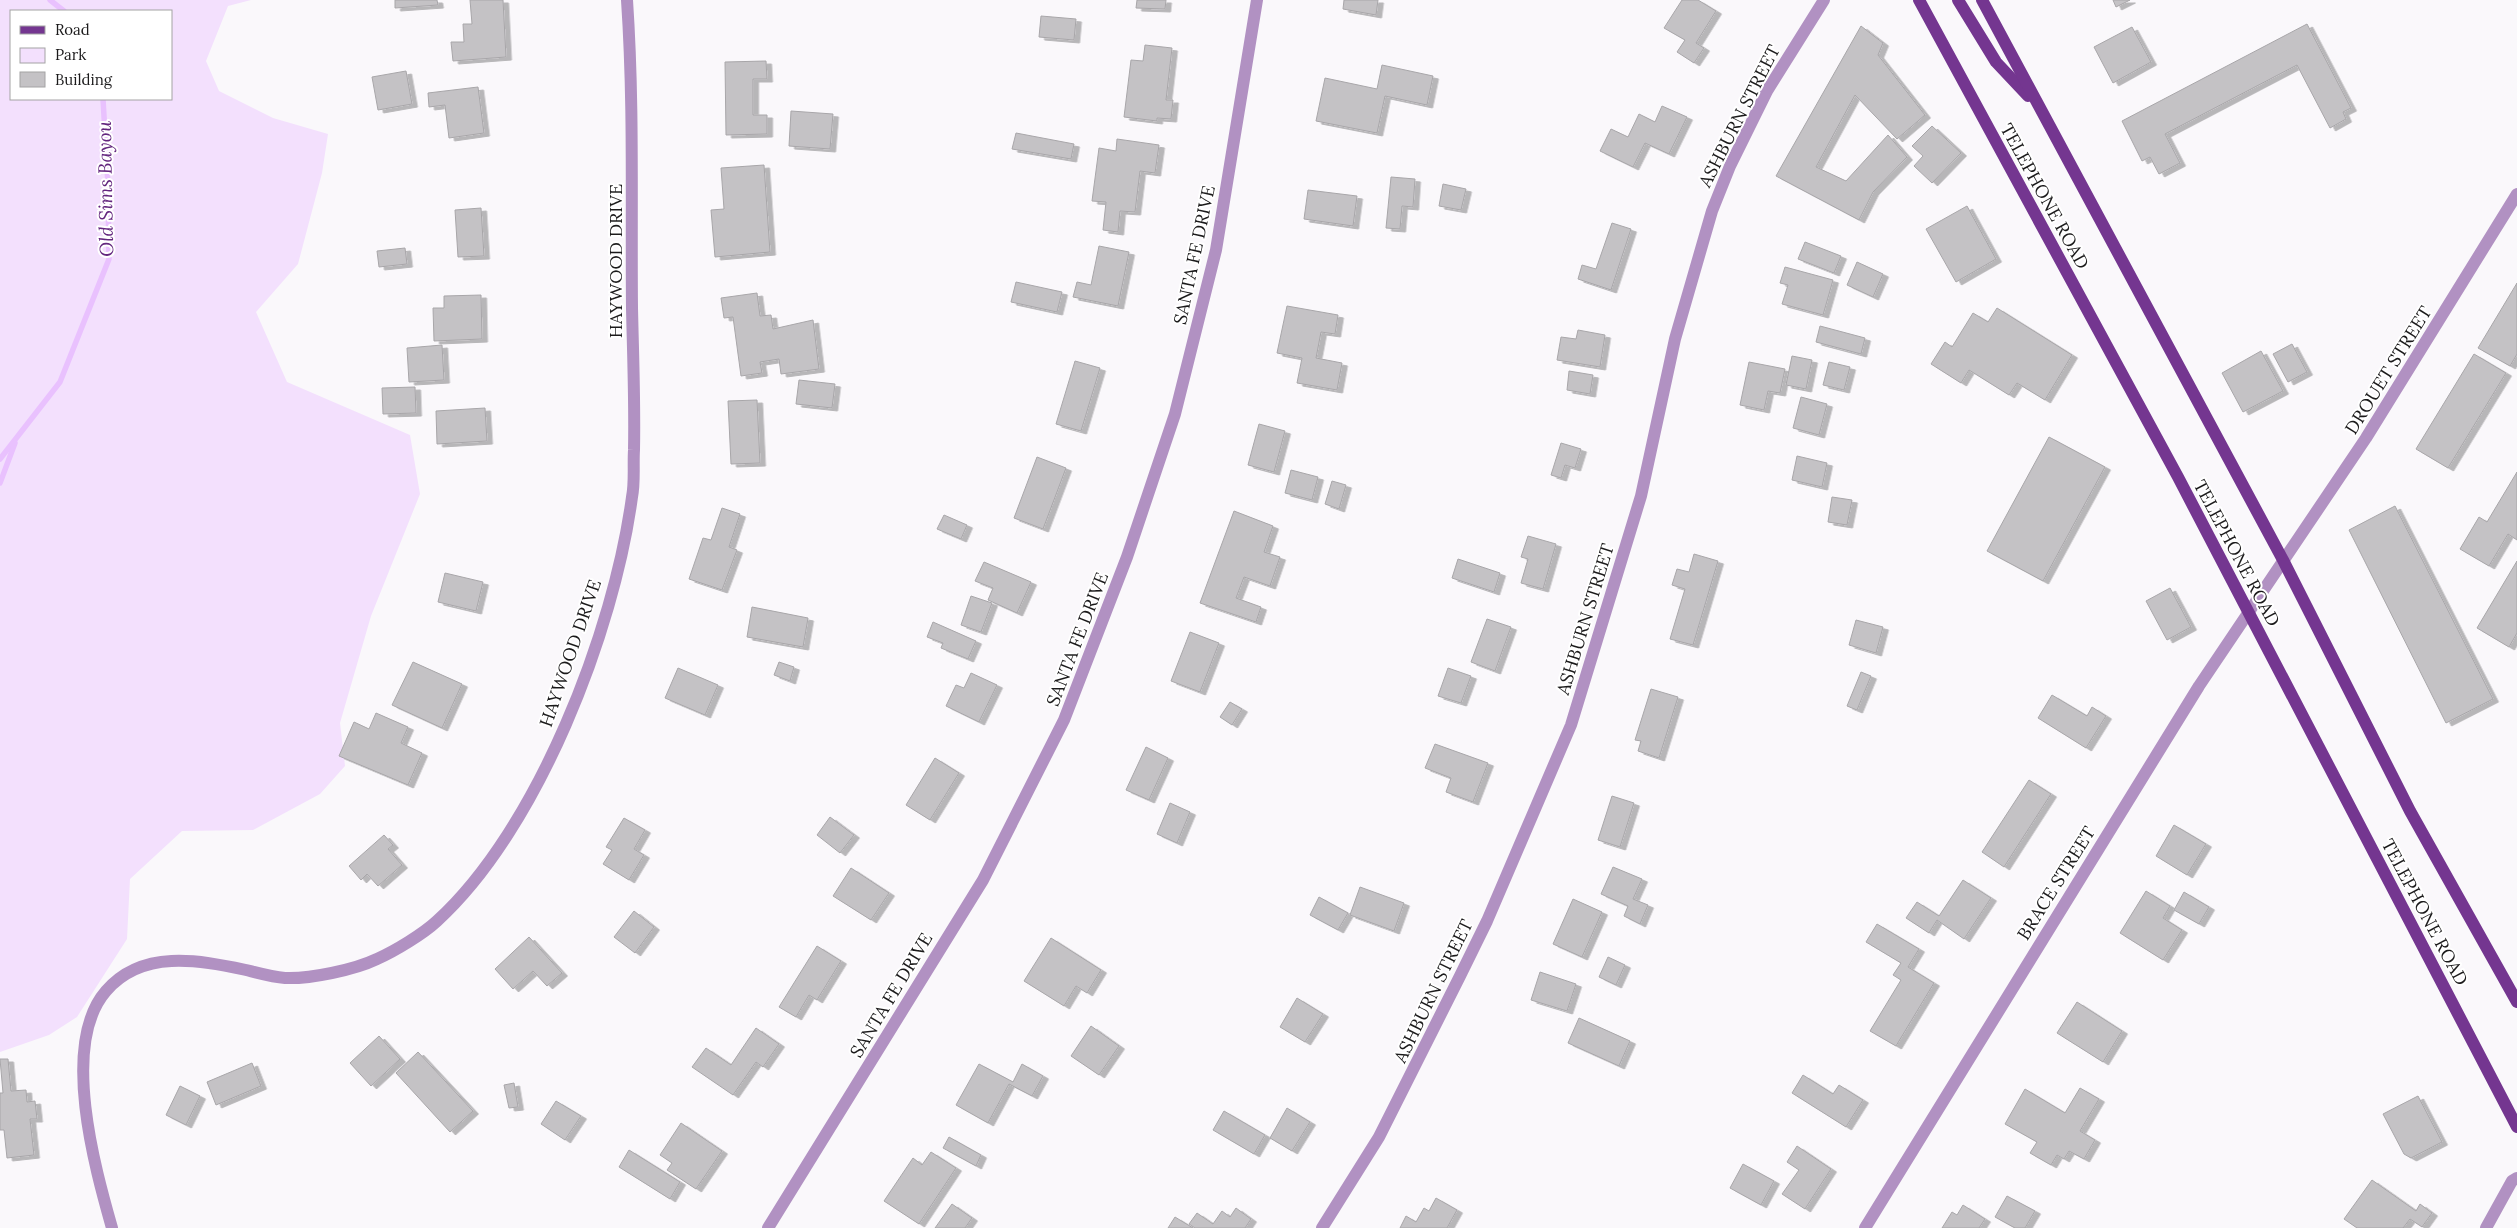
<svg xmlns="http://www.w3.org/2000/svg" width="2517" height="1228" viewBox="0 0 2517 1228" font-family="Lora,serif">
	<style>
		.green { fill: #f3e0fd; fill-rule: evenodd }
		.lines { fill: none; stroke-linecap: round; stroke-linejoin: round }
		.stream { stroke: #e9c1fe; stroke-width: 5.5 }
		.building { fill: #c4c2c5; stroke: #a8a6a9; filter: url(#shadow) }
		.minor { stroke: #b191c2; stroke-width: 12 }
		.primary { stroke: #743690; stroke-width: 12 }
		.labels { text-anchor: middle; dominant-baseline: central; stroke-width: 4; stroke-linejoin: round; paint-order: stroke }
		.street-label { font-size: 18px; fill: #1b1a1b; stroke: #fff }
		.water-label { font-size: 19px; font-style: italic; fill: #63267e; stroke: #fff }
	</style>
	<defs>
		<filter id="shadow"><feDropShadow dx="5.5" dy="3" stdDeviation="0" flood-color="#0004"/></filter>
	</defs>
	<rect width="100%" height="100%" fill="#faf8fb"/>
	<!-- green -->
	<path class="green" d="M0 0H251L228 6 206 61 219 91 273 118 328 134 322 173 298 264 256 312 287 382 410 435 420 494 371 616 340 723 345 766 320 794 253 830 182 831 130 879 127 939 77 1017 49 1035 0 1052ZM11 11H171V99H11Z"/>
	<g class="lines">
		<!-- stream -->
		<g class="stream">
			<polyline points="50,0 64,11"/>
			<polyline points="0,459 60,382 109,259 108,185 103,99"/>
			<polyline points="0,483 15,443"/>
		</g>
	</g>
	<!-- building -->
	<g class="building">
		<polygon points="395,0 437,0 438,5 395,8"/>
		<polygon points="470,0 503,0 506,57 453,61 451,42 464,42 463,24 472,24"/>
		<polygon points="1137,0 1166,0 1165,9 1136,8"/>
		<polygon points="1344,0 1378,0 1376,15 1343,9"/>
		<polygon points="1682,0 1698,0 1716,11 1696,43 1704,48 1694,63 1677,52 1685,40 1664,28"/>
		<polygon points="2113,0 2130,0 2116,7"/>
		<polygon points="1041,16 1076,19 1074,40 1039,37"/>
		<polygon points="2307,24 2351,108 2343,112 2346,119 2330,128 2297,65 2165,134 2180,163 2159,174 2150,157 2142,161 2122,121"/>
		<polygon points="1861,26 1883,43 1878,55 1925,115 1897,139 1855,95 1816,167 1846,181 1888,135 1907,157 1873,192 1859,220 1776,176"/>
		<polygon points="2132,27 2151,62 2113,83 2094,47"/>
		<polygon points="1145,45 1172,48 1166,100 1173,100 1171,119 1157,118 1157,121 1124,117 1131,60 1143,61"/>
		<polygon points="766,61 767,79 753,79 753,115 767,115 767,134 726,135 725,62"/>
		<polygon points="1382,65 1433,76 1427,105 1385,96 1377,133 1316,121 1325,78 1377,89"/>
		<polygon points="406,71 412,104 378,110 372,77"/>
		<polygon points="478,87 484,133 449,138 445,105 429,107 428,93"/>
		<polygon points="1662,106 1687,117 1669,154 1645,143 1633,167 1600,151 1611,129 1628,137 1639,114 1655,122"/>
		<polygon points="791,111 833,114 830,149 789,146"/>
		<polygon points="1932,126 1961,153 1932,183 1914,166 1923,156 1912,146"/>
		<polygon points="1016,133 1074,144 1071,159 1012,149"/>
		<polygon points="1117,139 1159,145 1155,173 1140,171 1135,212 1120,211 1118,232 1103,230 1106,202 1092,201 1099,148 1116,151"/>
		<polygon points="764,165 770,252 715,257 711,210 724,209 721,168"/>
		<polygon points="1391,177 1415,179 1413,207 1402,206 1400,229 1386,228"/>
		<polygon points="1443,184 1466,189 1461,210 1439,206"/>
		<polygon points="1308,190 1357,196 1353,226 1304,219"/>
		<polygon points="1967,206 1996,259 1956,282 1926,229"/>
		<polygon points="481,208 484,256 458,257 455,210"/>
		<polygon points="1612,223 1631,229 1611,290 1578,279 1582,265 1596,269"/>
		<polygon points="1805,242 1841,256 1834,273 1798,259"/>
		<polygon points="1099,246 1129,252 1118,306 1073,297 1077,282 1091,285"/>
		<polygon points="405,248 407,264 379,267 377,251"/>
		<polygon points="1857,262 1883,274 1873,297 1847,285"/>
		<polygon points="1785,267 1833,280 1823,315 1782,304 1788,285 1780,283"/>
		<polygon points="1016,282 1062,292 1057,312 1011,302"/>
		<polygon points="2517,283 2517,354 2510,366 2478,348"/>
		<polygon points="757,293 760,316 771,315 773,329 813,320 819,369 781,374 779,359 760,362 762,373 741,376 733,317 724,318 721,298"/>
		<polygon points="481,295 482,339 434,341 433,308 444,308 444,296"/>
		<polygon points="1287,306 1338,315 1335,334 1321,332 1316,358 1342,363 1337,390 1297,383 1302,358 1277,353"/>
		<polygon points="1997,308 2072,355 2045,400 2017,383 2009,395 1969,370 1961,383 1931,364 1945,342 1952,347 1973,313 1988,322"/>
		<polygon points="1820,326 1865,338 1861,354 1816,342"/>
		<polygon points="1578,330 1605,335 1600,367 1557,360 1561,337 1576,339"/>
		<polygon points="2292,344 2307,372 2288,382 2273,354"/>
		<polygon points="442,345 444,380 409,382 407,348"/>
		<polygon points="2261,351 2283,391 2243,412 2222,373"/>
		<polygon points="2474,354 2506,373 2448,468 2416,449"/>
		<polygon points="1792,356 1812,360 1806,389 1786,385"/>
		<polygon points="1075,361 1100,368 1081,431 1056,424"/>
		<polygon points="1749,362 1785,369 1780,393 1768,391 1764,410 1740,405"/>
		<polygon points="1829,362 1850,367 1844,390 1823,385"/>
		<polygon points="1569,371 1593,375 1590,394 1567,390"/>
		<polygon points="799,380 835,384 832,408 796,404"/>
		<polygon points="415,387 416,413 383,414 382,388"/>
		<polygon points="1801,397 1827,404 1819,435 1793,428"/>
		<polygon points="757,400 760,463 731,464 728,401"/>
		<polygon points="485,408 487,441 437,444 436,411"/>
		<polygon points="1259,424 1285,431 1274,472 1248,465"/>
		<polygon points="2049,437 2105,467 2043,581 1987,551"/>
		<polygon points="1561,443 1581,449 1575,468 1565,465 1561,478 1551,475"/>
		<polygon points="1797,456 1827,463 1822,487 1792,480"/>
		<polygon points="1037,457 1066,468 1043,529 1014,518"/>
		<polygon points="1291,470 1318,477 1312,500 1285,493"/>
		<polygon points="2517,472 2517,540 2508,534 2489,566 2460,549 2479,517 2487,522"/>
		<polygon points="1332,481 1346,485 1339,509 1325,504"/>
		<polygon points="1832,497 1852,500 1847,525 1828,522"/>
		<polygon points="2395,506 2493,699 2446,723 2349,530"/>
		<polygon points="722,508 740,514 729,547 737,550 722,590 689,579 703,538 711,540"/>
		<polygon points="1234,511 1273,526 1264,552 1280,557 1270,586 1244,577 1236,598 1261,607 1256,622 1200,603"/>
		<polygon points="944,515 967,525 961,539 937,529"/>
		<polygon points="1528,536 1556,544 1543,589 1521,583 1528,559 1521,557"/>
		<polygon points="1694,554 1718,561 1693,645 1670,639 1685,589 1672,585 1677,569 1689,572"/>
		<polygon points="1458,559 1500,573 1494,592 1452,578"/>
		<polygon points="2517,561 2517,633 2509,647 2477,628"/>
		<polygon points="984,562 1031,582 1017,613 988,600 993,588 975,581"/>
		<polygon points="445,573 483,582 476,611 438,602"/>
		<polygon points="2170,588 2191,627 2167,640 2146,601"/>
		<polygon points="971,596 992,603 981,632 961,625"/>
		<polygon points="752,607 808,618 803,647 747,637"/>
		<polygon points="1487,619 1511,627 1495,671 1471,662"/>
		<polygon points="1856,620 1883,627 1876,653 1849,645"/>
		<polygon points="933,622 976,641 968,659 941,648 943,643 927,637"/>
		<polygon points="1190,632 1219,643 1200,692 1171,681"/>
		<polygon points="413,662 462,684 442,728 392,705"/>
		<polygon points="779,662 794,667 790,681 774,675"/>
		<polygon points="678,668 718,685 705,715 665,698"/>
		<polygon points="1448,668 1471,676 1461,703 1438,696"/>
		<polygon points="1861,672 1871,676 1857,710 1847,706"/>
		<polygon points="971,673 997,685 979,722 946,706 956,685 964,688"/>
		<polygon points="1651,689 1678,697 1659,758 1638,751 1641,741 1635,740"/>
		<polygon points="2052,695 2087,716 2092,707 2106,716 2086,748 2038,718"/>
		<polygon points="1230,702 1242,709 1232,725 1220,717"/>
		<polygon points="376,713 408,727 401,743 422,753 408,785 339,756 354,722 369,729"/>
		<polygon points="1435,744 1488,763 1473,802 1446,792 1451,778 1425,768"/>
		<polygon points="1146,747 1168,758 1149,800 1126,790"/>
		<polygon points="935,758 959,773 930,820 906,805"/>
		<polygon points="2029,780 2051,794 2004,867 1982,852"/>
		<polygon points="1612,796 1634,803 1620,847 1598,840"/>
		<polygon points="1170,803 1190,812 1177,843 1157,834"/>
		<polygon points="830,817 854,835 840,853 817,835"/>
		<polygon points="624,818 645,830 634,849 644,855 629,880 603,864 612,850 606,847"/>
		<polygon points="2174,825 2206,844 2187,875 2156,856"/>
		<polygon points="384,835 393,845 388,849 402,865 378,886 367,874 361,880 349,866"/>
		<polygon points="1613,867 1642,879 1633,899 1648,905 1640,924 1624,916 1628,906 1601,894"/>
		<polygon points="851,868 889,893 871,920 833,896"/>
		<polygon points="1963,880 1991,898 1964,939 1937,920 1929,933 1906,918 1917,902 1939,916"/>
		<polygon points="1360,887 1404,903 1394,931 1350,915"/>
		<polygon points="2146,891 2170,906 2163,918 2182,930 2163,960 2120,933"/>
		<polygon points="2184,892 2209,907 2199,924 2174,910"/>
		<polygon points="1319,897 1348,913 1338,930 1310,915"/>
		<polygon points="1573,899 1602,912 1582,957 1553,944"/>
		<polygon points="634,911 654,927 635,953 614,937"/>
		<polygon points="1877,924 1919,949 1908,967 1934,983 1896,1046 1870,1031 1901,980 1893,975 1901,963 1866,942"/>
		<polygon points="529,937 562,973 547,986 533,971 513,989 495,969"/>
		<polygon points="1051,938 1101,970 1087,993 1076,986 1064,1006 1024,981"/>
		<polygon points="817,946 841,961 817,1000 809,995 796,1017 779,1007"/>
		<polygon points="1608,957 1625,965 1616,985 1599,977"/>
		<polygon points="1540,972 1576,984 1567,1011 1531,1000"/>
		<polygon points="1297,998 1323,1014 1305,1042 1280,1027"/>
		<polygon points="2077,1002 2122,1031 2103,1062 2057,1033"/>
		<polygon points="1579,1018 1630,1041 1619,1066 1568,1043"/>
		<polygon points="1091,1026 1119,1046 1099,1075 1071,1056"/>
		<polygon points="756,1028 779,1044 763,1067 756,1062 733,1095 692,1067 706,1048 731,1065"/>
		<polygon points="379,1036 400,1059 371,1086 350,1063"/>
		<polygon points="418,1052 473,1111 450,1132 396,1073"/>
		<polygon points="0,1059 8,1059 11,1091 26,1090 27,1102 35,1101 37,1119 30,1119 34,1155 7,1158 4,1130 0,1130 0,1093 3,1093"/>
		<polygon points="252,1063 261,1086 216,1105 207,1082"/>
		<polygon points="979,1064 1013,1082 1022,1064 1043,1076 1032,1096 1009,1084 988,1123 956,1105"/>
		<polygon points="1803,1075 1833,1094 1839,1085 1863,1100 1846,1127 1792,1093"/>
		<polygon points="514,1083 518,1107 509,1108 504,1085"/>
		<polygon points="180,1086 200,1096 186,1125 166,1115"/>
		<polygon points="2080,1088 2099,1099 2080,1131 2095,1140 2084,1159 2069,1151 2064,1159 2057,1155 2051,1165 2030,1153 2037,1142 2005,1124 2025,1089 2065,1113"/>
		<polygon points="2418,1096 2442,1142 2411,1158 2404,1154 2383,1114"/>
		<polygon points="556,1101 581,1116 565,1140 541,1124"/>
		<polygon points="1287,1108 1310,1122 1292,1151 1270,1138"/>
		<polygon points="1224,1111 1265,1135 1254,1154 1213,1130"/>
		<polygon points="681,1123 722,1151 696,1189 667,1170 672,1163 660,1155"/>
		<polygon points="949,1137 981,1155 976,1166 943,1148"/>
		<polygon points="1797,1146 1831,1169 1805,1209 1782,1194 1799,1170 1787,1162"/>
		<polygon points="629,1150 680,1182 670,1199 619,1167"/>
		<polygon points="931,1152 956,1168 919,1224 884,1201 913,1158 922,1165"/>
		<polygon points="1743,1164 1774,1181 1761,1205 1730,1188"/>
		<polygon points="2372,1180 2416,1211 2420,1204 2432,1213 2422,1227 2410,1219 2403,1228 2357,1228 2344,1219"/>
		<polygon points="2007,1196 2035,1211 2025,1228 2015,1228 1995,1217"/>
		<polygon points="1436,1198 1457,1210 1447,1228 1400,1228 1406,1216 1416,1222 1424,1208 1429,1211"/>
		<polygon points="952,1204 972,1218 965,1228 935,1228"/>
		<polygon points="1963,1205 1985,1219 1979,1228 1942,1228 1952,1212 1957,1215"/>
		<polygon points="1236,1208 1251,1219 1245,1228 1195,1228 1189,1224 1197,1213 1213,1224 1222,1211 1230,1217"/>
		<polygon points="1175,1217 1193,1228 1168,1228"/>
	</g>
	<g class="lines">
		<!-- minor -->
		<g class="minor">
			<path d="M112 1228C95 1168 60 1044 106 991 142 949 198 960 246 970 258 973 272 977 285 978 310 979 354 970 377 959 395 951 423 934 437 921 538 829 614 631 632 497 635 482 633 466 634 450 635 403 633 355 632 308 631 205 634 103 627 0"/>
			<polyline points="768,1228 983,880 1064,720 1127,557 1175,414 1216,250 1257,0"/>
			<polyline points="1322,1228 1379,1137 1460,976 1487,921 1571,725 1641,496 1675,339 1712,211 1730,166 1767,91 1824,0"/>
			<polyline points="1865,1228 2199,686 2366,438 2517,194"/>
			<polyline points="2486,1228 2512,1181 2517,1178"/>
		</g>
		<!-- primary -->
		<g class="primary">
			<polyline points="1919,0 2178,477 2517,1127"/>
			<polyline points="1958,0 1996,62 2028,96"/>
			<polyline points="1982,0 2283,560 2410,811 2517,1002"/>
		</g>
	</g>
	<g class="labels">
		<!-- street labels -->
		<g class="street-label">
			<text transform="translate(1739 116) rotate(-63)">ASHBURN STREET</text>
			<text transform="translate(2045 196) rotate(61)">TELEPHONE ROAD</text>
			<text transform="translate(1194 255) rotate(-78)">SANTA FE DRIVE</text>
			<text transform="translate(615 261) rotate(-90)">HAYWOOD DRIVE</text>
			<text transform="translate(2388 370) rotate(-58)">DROUET STREET</text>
			<text transform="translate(2237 553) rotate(62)">TELEPHONE ROAD</text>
			<text transform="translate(1585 619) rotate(-73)">ASHBURN STREET</text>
			<text transform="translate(1077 639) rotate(-69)">SANTA FE DRIVE</text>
			<text transform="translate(570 653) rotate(-71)">HAYWOOD DRIVE</text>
			<text transform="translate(2056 883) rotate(-58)">BRACE STREET</text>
			<text transform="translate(2425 912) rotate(62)">TELEPHONE ROAD</text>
			<text transform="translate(1433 991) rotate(-64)">ASHBURN STREET</text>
			<text transform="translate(891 995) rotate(-59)">SANTA FE DRIVE</text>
		</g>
		<!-- water labels -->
		<g class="water-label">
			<text transform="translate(105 189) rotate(-91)">Old Sims Bayou</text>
		</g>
	</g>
	<!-- legend -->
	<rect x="10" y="10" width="162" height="90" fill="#ffffff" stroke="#a4a3a4"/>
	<rect x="20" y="26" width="25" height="8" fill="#743690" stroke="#a4a3a4"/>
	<text x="55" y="35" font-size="15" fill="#1b1a1b">Road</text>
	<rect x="20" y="48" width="25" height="15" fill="#f3e0fd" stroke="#a4a3a4"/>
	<text x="55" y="60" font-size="15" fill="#1b1a1b">Park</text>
	<rect x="20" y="72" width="25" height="15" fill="#c4c2c5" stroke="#a4a3a4"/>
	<text x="55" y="85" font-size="15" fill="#1b1a1b">Building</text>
</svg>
